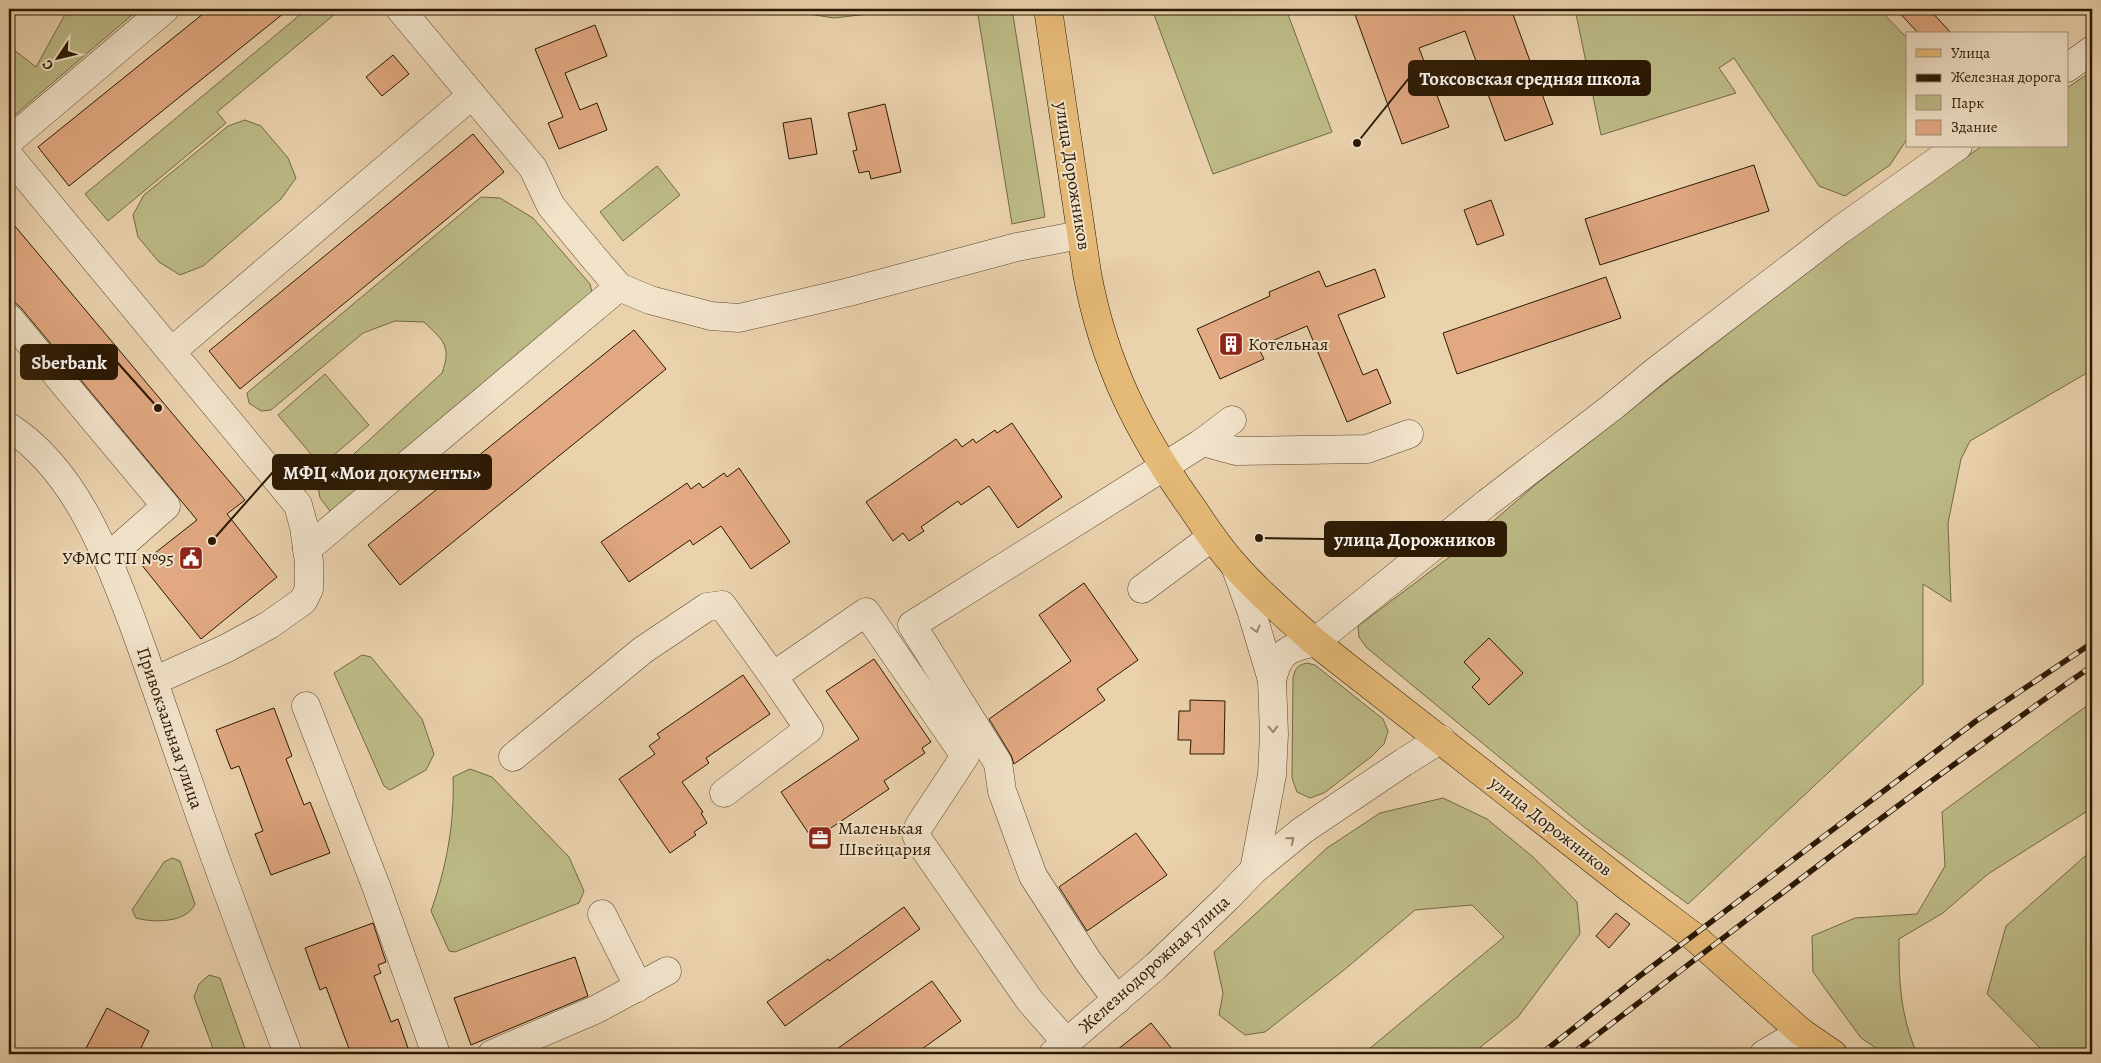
<svg xmlns="http://www.w3.org/2000/svg" width="2101" height="1063" viewBox="0 0 2101 1063" font-family="Alegreya,serif">
	<style>
		.green { fill: #bcba86; stroke: #736944 }
		.building { fill: #e1a881; stroke: #2a1803 }
		.lines { fill: none; stroke-linecap: round; stroke-linejoin: round }
		.minor-casing { stroke: #5a462e; stroke-width: 29 }
		.major-casing { stroke: #2a1803; stroke-width: 29 }
		.minor { stroke: #f1e2ca; stroke-width: 28 }
		.major { stroke: #e5b976; stroke-width: 28 }
		.rail-casing { stroke: #2a1803; stroke-width: 5.5 }
		.rail { stroke: #f1e2ca; stroke-width: 4; stroke-dasharray: 11; stroke-linecap: butt }
		.oneway { stroke: #978770 }
		.labels { text-anchor: middle; dominant-baseline: central; stroke-width: 4; stroke-linejoin: round; paint-order: stroke }
		.street-label { font-size: 18px; fill: #2a1803; stroke: #f1e2ca }
		.poi-label { font-size: 18px; fill: #2a1803; stroke: #f1e2ca; text-anchor: start }
		.leader { fill: none; stroke: #2a1803; stroke-width: 2 }
		.callout-dot { fill: #2a1803; stroke: #f1e2ca; stroke-width: 2 }
		.callout { fill: #2a1803; stroke: #2a1803; stroke-width: 2 }
		.callout-label { font-size: 19px; text-anchor: middle; font-weight: bold; fill: #fff }
	</style>
	<rect width="100%" height="100%" fill="#ead2ad"/>
	<filter id="stains"><feTurbulence type="fractalNoise" baseFrequency=".004" numOctaves="4"/><feColorMatrix values="0 0 0 0 .2 0 0 0 0 .09 0 0 0 0 .02 0 0 0 .5 -.17"/></filter>
	<radialGradient id="worn" r=".72"><stop offset=".6" stop-color="#630" stop-opacity="0"/><stop offset="1" stop-color="#630" stop-opacity=".3"/></radialGradient>
	<!-- green -->
	<g class="green">
		<polygon points="68,9 139,9 9,120 9,46 36,67"/>
		<polygon points="307,9 341,9 217,112 226,123 108,221 85,194"/>
		<polygon points="777,9 911,9 834,18"/>
		<polygon points="977,9 1012,9 1045,217 1012,224"/>
		<polygon points="1152,9 1286,9 1332,132 1213,174"/>
		<polygon points="1575,9 1879,9 1907,38 1907,139 1890,165 1845,196 1819,186 1734,58 1719,68 1736,93 1601,135"/>
		<polygon points="2092,71 2092,370 1970,441 1961,459 1948,523 1951,602 1923,584 1923,684 1688,904 1584,827 1366,647 1359,637 1358,626 1468,543 1535,485 1824,258 1982,146 2067,146 2067,88"/>
		<polygon points="245,120 261,126 288,158 296,178 281,199 203,266 180,275 159,262 138,237 133,215 144,195 228,126"/>
		<polygon points="657,166 680,195 623,241 600,212"/>
		<path d="M481 197 500 198 533 218 590 284 593 296 341 509 330 511 320 498 318 487 442 373C452 346 443 340 424 322L395 321 363 333 271 410 261 411 249 403 247 393Z"/>
		<polygon points="325,374 369,425 321,466 278,415"/>
		<polygon points="362,655 371,657 422,719 434,754 426,770 390,790 384,786 334,673"/>
		<path d="M1307 663 1315 665 1383 719 1388 731 1384 744 1371 757 1324 793 1310 798 1297 792 1292 778 1293 678C1295 669 1297 665 1307 663Z"/>
		<path d="M2092 702V808L1988 874 1943 913 1899 939C1899 982 1900 1014 1917 1054H1885L1861 1038 1813 972 1812 936 1855 918 1917 914 1945 866 1942 812Z"/>
		<path d="M470 769 492 777 569 857 584 891 579 903 455 952 449 951 431 911C446 869 455 822 453 777Z"/>
		<polygon points="1443,798 1487,819 1533,857 1577,902 1580,934 1518,1017 1472,1054 1363,1054 1504,937 1472,905 1415,910 1344,970 1265,1032 1245,1035 1219,1015 1223,993 1214,952 1327,848 1380,813"/>
		<polygon points="2092,850 2092,1054 2046,1054 1987,994 2006,926"/>
		<path d="M172 858 180 861 195 904C187 923 153 923 136 918L132 910 164 862Z"/>
		<polygon points="209,975 220,978 247,1054 215,1054 194,997 199,984"/>
	</g>
	<!-- building -->
	<g class="building">
		<polygon points="209,9 289,9 69,186 38,147"/>
		<polygon points="1353,9 1511,9 1553,124 1505,141 1465,31 1419,48 1449,127 1402,144"/>
		<polygon points="1896,9 1929,9 1952,34 1919,34"/>
		<polygon points="595,25 607,56 565,73 580,110 597,103 607,130 559,149 548,123 563,117 535,49"/>
		<polygon points="393,55 409,74 382,96 366,77"/>
		<polygon points="885,104 901,172 871,179 869,171 859,173 853,151 857,150 848,113"/>
		<polygon points="811,118 817,154 789,159 783,123"/>
		<polygon points="473,134 504,172 240,389 209,351"/>
		<polygon points="1754,165 1769,211 1600,265 1585,219"/>
		<polygon points="1491,200 1504,235 1477,245 1464,210"/>
		<polygon points="9,219 245,500 227,514 277,577 201,639 141,564 197,520 21,308 9,297"/>
		<polygon points="1375,269 1385,297 1338,315 1363,375 1377,369 1391,403 1347,422 1307,326 1258,347 1264,359 1220,379 1197,329 1270,296 1269,292 1319,271 1326,287"/>
		<polygon points="1606,277 1621,318 1457,374 1443,333"/>
		<polygon points="634,330 666,369 400,585 368,545"/>
		<polygon points="1012,423 1062,497 1018,528 989,486 961,505 958,501 921,527 924,531 909,541 903,533 893,541 866,502 956,439 962,447 973,439 976,443 995,430 997,433"/>
		<polygon points="739,468 790,542 751,569 721,526 693,545 690,540 629,582 601,542 687,483 691,489 699,483 703,488 724,473 727,477"/>
		<polygon points="1084,583 1138,660 1097,689 1105,700 1014,764 1011,755 989,719 1071,661 1039,615"/>
		<polygon points="1489,638 1523,673 1489,705 1472,687 1480,679 1464,662"/>
		<polygon points="874,659 931,742 922,748 925,753 884,781 889,789 813,840 781,792 859,739 826,691"/>
		<polygon points="743,675 770,714 706,758 709,763 682,782 703,812 701,813 707,823 694,832 696,835 670,853 619,779 655,754 649,746 660,738 657,734"/>
		<polygon points="1190,700 1225,701 1224,754 1190,754 1191,740 1178,740 1179,711 1190,711"/>
		<polygon points="274,708 292,756 286,759 304,805 310,802 330,853 271,875 255,834 263,831 239,766 231,769 216,730"/>
		<polygon points="1136,833 1167,875 1087,931 1059,887"/>
		<polygon points="904,907 920,929 785,1026 767,1002 828,959 829,961"/>
		<polygon points="1616,913 1630,924 1609,948 1596,936"/>
		<polygon points="373,923 386,962 378,965 381,973 374,976 391,1022 398,1019 410,1054 351,1054 326,987 320,990 305,948"/>
		<polygon points="575,957 588,996 471,1045 454,998"/>
		<polygon points="932,981 961,1021 915,1054 830,1054"/>
		<polygon points="107,1008 149,1031 138,1054 83,1054"/>
		<polygon points="1151,1023 1176,1054 1112,1054"/>
	</g>
	<g class="lines">
		<defs>
			<g id="minor">
				<polyline points="400,9 533,168 551,206 594,258 619,287 650,300 711,316 739,318 849,292 1017,247 1080,235"/>
				<polyline points="2067,68 2092,50"/>
				<polyline points="9,141 165,9"/>
				<polyline points="9,156 298,505 304,527 309,562 309,589 303,601 269,625 227,648 154,681"/>
				<polyline points="9,318 166,506 107,558"/>
				<polyline points="172,351 472,95"/>
				<path d="M9 427C75 470 105 551 132 621 153 678 172 735 192 792 222 880 256 967 288 1054"/>
				<polyline points="1203,442 1236,451 1367,449 1409,434"/>
				<polyline points="307,549 619,287"/>
				<polyline points="1235,566 1251,610 1272,680 1274,734 1272,775 1254,870"/>
				<polyline points="1142,589 1212,537"/>
				<path d="M1272 680C1279 651 1287 649 1315 642L1487 503 1611 408 1657 370 1840 230 1958 146"/>
				<polyline points="306,706 376,886 436,1054"/>
				<polyline points="513,757 643,650 707,607 722,605 773,676"/>
				<polyline points="724,793 809,729 773,676 866,612 965,756 919,826 916,834 919,841 1030,1001 1067,1043"/>
				<polyline points="602,914 634,978 637,988"/>
				<polyline points="1117,1000 1088,961 1033,876 1002,791 998,763 912,625 1203,442 1232,420"/>
				<polyline points="492,1054 595,1010 667,971"/>
				<polyline points="1053,1054 1156,966 1227,898 1254,870 1303,830 1404,762 1441,739"/>
				<polyline points="1764,1054 1801,1032"/>
			</g>
			<path id="major" d="M1048 9 1087 273C1104 365 1139 434 1193 509 1206 529 1220 549 1236 567 1260 594 1288 618 1315 642L1628 887 1693 936 1801 1032 1833 1054"/>
		</defs>
		<!-- minor casing -->
		<use href="#minor" class="minor-casing"/>
		<!-- major casing -->
		<use href="#major" class="major-casing"/>
		<!-- minor -->
		<use href="#minor" class="minor"/>
		<!-- major -->
		<use href="#major" class="major"/>
		<defs>
			<g id="rail">
				<polyline points="1541,1054 1637,978 1976,721 2092,643"/>
				<path d="M1572 1054C1744 922 1915 789 2092 666"/>
			</g>
		</defs>
		<!-- rail casing -->
		<use href="#rail" class="rail-casing"/>
		<!-- rail -->
		<use href="#rail" class="rail"/>
	</g>
	<!-- one-way arrows -->
	<defs><path id="oneway-chevron" d="M-2-3.5L2.5 0L-2 3.5" fill="none" stroke-width="1.6" stroke-linecap="round" stroke-linejoin="round" transform="scale(1.25)"/></defs>
	<g class="oneway">
		<use href="#oneway-chevron" transform="translate(1256 629) rotate(75)"/>
		<use href="#oneway-chevron" transform="translate(1273 729) rotate(88)"/>
		<use href="#oneway-chevron" transform="translate(1291 840) rotate(-39)"/>
	</g>
	<!-- icons -->
	<defs>
		<symbol id="building-square" viewBox="-11 -11 22 22"><rect x="-9" y="-9" width="18" height="18" rx="4" fill="#8f2418" stroke="#f1e2ca"/><path d="M-4-6H4V6H1V3H-1V6H-4ZM-2.5-4.3h1.7v1.8h-1.7ZM.8-4.3h1.7v1.8H.8ZM-2.5-1h1.7V.8h-1.7ZM.8-1h1.7V.8H.8Z" fill="#fff"/></symbol>
		<symbol id="civic-square" viewBox="-11 -11 22 22"><rect x="-9" y="-9" width="18" height="18" rx="4" fill="#8f2418" stroke="#f1e2ca"/><path d="M-.6-6.5H3V-4.5H.6V-3L4-1V1h2V6H-6V1h2V-1L-.6-3ZM-1.2 2.5V6h2.4V2.5Z" fill="#fff"/></symbol>
		<symbol id="office-square" viewBox="-11 -11 22 22"><rect x="-9" y="-9" width="18" height="18" rx="4" fill="#8f2418" stroke="#f1e2ca"/><path d="M-6-3h4V-5.5h4V-3h4V5H-6ZM-1-4.5V-3h2v-1.5ZM-6 0V1H6V0Z" fill="#fff"/></symbol>
	</defs>
	<g fill-rule="evenodd">
		<use href="#building-square" x="1217" y="330" width="28" height="28"/>
		<use href="#civic-square" x="177" y="544" width="28" height="28"/>
		<use href="#office-square" x="806" y="824" width="28" height="28"/>
	</g>
	<g class="labels">
		<!-- street labels -->
		<g class="street-label">
			<text transform="translate(1073 176) rotate(81)">улица Дорожников</text>
			<text transform="translate(170 728) rotate(71)">Привокзальная улица</text>
			<text transform="translate(1551 826) rotate(38)">улица Дорожников</text>
			<text transform="translate(1154 964) rotate(-42)">Железнодорожная улица</text>
		</g>
		<!-- poi labels -->
		<g class="poi-label">
			<text x="1248" y="344">Котельная</text>
			<text x="174" y="558" text-anchor="end">УФМС ТП №95</text>
			<text x="838" y="828">Маленькая<tspan x="838" dy="21">Швейцария</tspan></text>
		</g>
	</g>
	<!-- callouts -->
	<path class="leader" d="M1357 143L1409 78M158 408L117 362M212 541L273 472M1259 538L1325 539"/>
	<g class="callout-dot">
		<circle cx="1357" cy="143" r="5"/>
		<circle cx="158" cy="408" r="5"/>
		<circle cx="212" cy="541" r="5"/>
		<circle cx="1259" cy="538" r="5"/>
	</g>
	<g class="callout">
		<rect x="1409" y="61" width="241" height="34" rx="5"/>
		<rect x="21" y="345" width="96" height="34" rx="5"/>
		<rect x="273" y="455" width="218" height="34" rx="5"/>
		<rect x="1325" y="522" width="181" height="34" rx="5"/>
	</g>
	<g class="callout-label">
		<text x="1530" y="85">Токсовская средняя школа</text>
		<text x="69" y="369">Sberbank</text>
		<text x="382" y="479">МФЦ «Мои документы»</text>
		<text x="1415" y="546">улица Дорожников</text>
	</g>
	<!-- margin -->
	<rect width="2101" height="1063" fill="none" stroke="#ead2ad" stroke-width="30"/>
	<rect x="10" y="10" width="2081" height="1043" fill="none" stroke="#2a1803" stroke-width="2.5"/>
	<rect x="15" y="15" width="2071" height="1033" fill="none" stroke="#2a1803"/>
	<!-- legend -->
	<rect x="1906" y="32" width="162" height="115" fill="#f1e2ca" stroke="#a1917a"/>
	<rect x="1916" y="49" width="25" height="8" fill="#e5b976" stroke="#a1917a"/>
	<text x="1951" y="58" font-size="15" fill="#2a1803">Улица</text>
	<rect x="1916" y="74" width="25" height="8" fill="#2a1803" stroke="#a1917a"/>
	<text x="1951" y="82" font-size="15" fill="#2a1803">Железная дорога</text>
	<rect x="1916" y="95" width="25" height="15" fill="#bcba86" stroke="#a1917a"/>
	<text x="1951" y="108" font-size="15" fill="#2a1803">Парк</text>
	<rect x="1916" y="120" width="25" height="15" fill="#e1a881" stroke="#a1917a"/>
	<text x="1951" y="132" font-size="15" fill="#2a1803">Здание</text>
	<!-- north arrow -->
	<g transform="translate(58 58) rotate(235)" stroke="#f1e2ca" stroke-width="4" paint-order="stroke">
	<path d="M0-4L9 19L0 12L-9 19Z" fill="#2a1803"/>
	<text y="-8" font-size="14" font-weight="bold" text-anchor="middle" fill="#2a1803">С</text>
	</g>
	<rect width="100%" height="100%" filter="url(#stains)"/>
	<rect width="100%" height="100%" fill="url(#worn)"/>
</svg>
